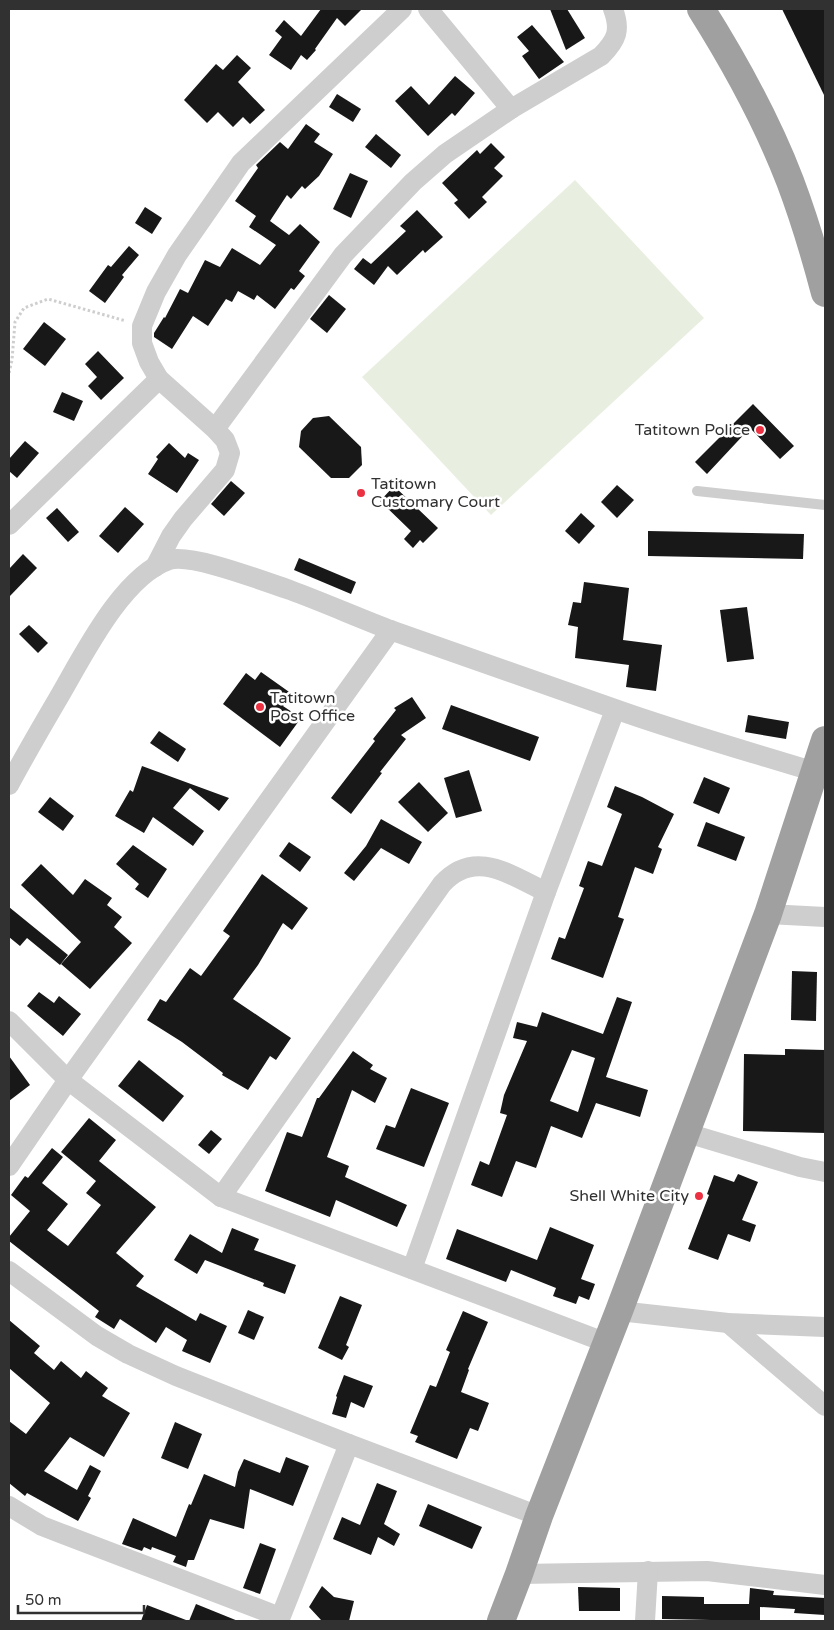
<svg xmlns="http://www.w3.org/2000/svg" width="834" height="1630" viewBox="0 0 834 1630" font-family="'Varela Round',sans-serif">
	<style>
		.green { fill: #e8eee0 }
		.building { fill: #181818; fill-rule: evenodd }
		.lines { fill: none; stroke-linecap: round; stroke-linejoin: round }
		.path { stroke: #cecece; stroke-width: 3; stroke-dasharray: 2.5 2.5; stroke-linecap: butt }
		.service { stroke: #cecece; stroke-width: 10 }
		.minor { stroke: #cecece; stroke-width: 20 }
		.trunk { stroke: #a0a0a0; stroke-width: 28 }
		.poi-dot { fill: #eb3142; stroke: #fff; stroke-width: 2 }
		.labels { text-anchor: middle; dominant-baseline: central; stroke-width: 5; stroke-linejoin: round; paint-order: stroke }
		.poi-label { font-size: 16px; fill: #313131; stroke: #fff; text-anchor: end }
	</style>
	<rect width="100%" height="100%" fill="#fff"/>
	<!-- green -->
	<polygon class="green" points="575,180 704,318 491,515 362,377"/>
	<!-- building -->
	<g class="building">
		<polygon points="321,9 362,9 345,26 337,18 315,49 316,50 307,60 301,55 291,70 269,55 282,37 275,31 284,20 301,36"/>
		<polygon points="550,9 567,9 585,38 566,50"/>
		<polygon points="782,9 825,9 825,97"/>
		<polygon points="532,25 564,62 539,79 522,56 529,51 517,37"/>
		<polygon points="237,55 251,68 238,82 265,110 250,124 243,117 233,127 218,112 207,123 184,100 216,64 223,70"/>
		<polygon points="455,76 475,93 455,116 452,113 428,136 395,101 411,86 429,105"/>
		<polygon points="337,94 361,109 353,122 329,107"/>
		<polygon points="306,124 320,134 314,142 333,154 319,176 305,189 302,186 291,199 287,195 270,221 289,235 300,224 320,242 299,271 305,276 294,290 291,288 275,309 257,295 254,300 238,291 232,302 226,299 208,326 193,316 172,349 154,337 154,333 164,317 165,318 180,289 188,293 205,260 220,267 232,248 260,265 276,245 249,227 256,216 235,201 258,168 256,165 280,142 288,149"/>
		<polygon points="376,134 401,155 391,168 365,147"/>
		<polygon points="491,143 505,157 494,168 503,176 482,197 487,202 469,219 454,203 458,200 442,183 477,150 480,154"/>
		<polygon points="350,173 368,181 351,218 333,209"/>
		<polygon points="145,207 162,218 152,234 135,223"/>
		<polygon points="417,210 443,237 425,253 423,250 397,275 388,266 374,285 354,269 363,258 371,264 406,231 400,226"/>
		<polygon points="129,246 139,255 122,275 124,277 105,303 89,291 108,265 111,267"/>
		<polygon points="329,295 346,309 327,333 310,319"/>
		<polygon points="44,322 66,339 45,366 23,349"/>
		<polygon points="98,351 124,378 101,400 88,386 97,377 85,364"/>
		<polygon points="62,392 83,401 74,421 53,412"/>
		<polygon points="753,404 794,446 780,459 750,428 707,474 695,462"/>
		<polygon points="329,416 361,447 362,465 349,478 331,478 299,447 301,431 313,418"/>
		<polygon points="25,441 39,453 17,478 9,471 9,459"/>
		<polygon points="169,443 185,458 188,453 199,460 177,493 148,474 158,459 156,457"/>
		<polygon points="231,481 245,493 224,516 211,504"/>
		<polygon points="617,485 634,500 617,518 601,502"/>
		<polygon points="394,486 438,528 423,543 420,540 413,548 404,539 411,531 380,501"/>
		<polygon points="125,507 144,524 118,553 99,536"/>
		<polygon points="57,508 79,532 68,542 46,518"/>
		<polygon points="581,513 595,526 579,544 565,531"/>
		<polygon points="648,531 804,534 803,559 648,556"/>
		<polygon points="23,554 37,568 9,597 9,569"/>
		<polygon points="299,558 356,582 351,594 294,570"/>
		<polygon points="584,582 629,588 623,640 662,645 656,691 626,687 629,665 575,658 578,627 568,625 573,602 581,603"/>
		<polygon points="747,607 754,659 727,662 720,610"/>
		<polygon points="29,625 48,643 38,653 19,634"/>
		<polygon points="261,672 292,694 283,706 301,718 280,747 223,704 246,673 255,680"/>
		<polygon points="412,697 426,718 401,735 406,739 380,772 382,773 351,814 331,798 375,741 373,739 396,710 394,708"/>
		<polygon points="451,705 539,737 530,761 442,729"/>
		<polygon points="748,715 789,722 786,739 745,732"/>
		<polygon points="159,731 186,749 178,762 150,743"/>
		<polygon points="142,766 229,798 219,811 190,788 173,808 204,831 193,846 153,817 144,833 115,816 130,790 133,792"/>
		<polygon points="469,770 482,811 456,818 444,778"/>
		<polygon points="704,777 730,788 719,814 693,803"/>
		<polygon points="419,782 448,813 428,832 398,802"/>
		<polygon points="615,786 642,797 674,814 658,847 662,849 653,874 635,867 618,917 624,919 603,978 551,959 559,937 565,939 584,888 579,886 588,861 602,866 622,814 607,807"/>
		<polygon points="50,797 74,816 63,831 38,812"/>
		<polygon points="381,819 422,842 409,864 381,848 354,881 344,873 366,846"/>
		<polygon points="706,822 745,837 736,861 697,846"/>
		<polygon points="289,842 311,857 300,872 279,856"/>
		<polygon points="133,845 167,869 148,898 135,889 139,884 116,864"/>
		<polygon points="41,864 73,895 85,879 112,898 107,905 122,917 114,927 132,943 90,989 61,964 81,942 21,885"/>
		<polygon points="262,874 308,908 292,930 283,923 258,965 233,999 291,1038 276,1060 270,1056 248,1090 222,1075 223,1073 182,1042 147,1020 160,999 166,1002 190,968 201,976 230,936 223,931"/>
		<polygon points="9,907 68,955 60,965 27,938 20,946 9,937"/>
		<polygon points="792,971 817,972 816,1021 791,1020"/>
		<polygon points="39,992 54,1003 59,996 81,1014 63,1036 27,1006"/>
		<path d="M617 997 632 1002 606 1077 648 1090 640 1117 596 1103 582 1138 551 1126 536 1168 516 1161 502 1197 471 1185 480 1161 489 1165 507 1115 500 1113 504 1095 527 1041 513 1038 517 1022 537 1027 542 1012 603 1034ZM572 1050 595 1058 578 1112 550 1101Z"/>
		<polygon points="785,1049 825,1050 825,1133 743,1131 744,1054 785,1055"/>
		<polygon points="353,1051 373,1065 370,1069 387,1078 375,1103 352,1090 327,1157 349,1166 345,1177 407,1205 397,1227 336,1200 330,1217 265,1191 287,1132 302,1137 317,1098 319,1098"/>
		<polygon points="9,1056 30,1085 9,1101"/>
		<polygon points="139,1060 184,1096 163,1122 118,1086"/>
		<polygon points="411,1088 449,1103 424,1167 376,1149 386,1125 395,1128"/>
		<polygon points="89,1118 116,1140 99,1161 156,1207 116,1253 144,1276 136,1286 196,1321 200,1313 227,1326 210,1363 182,1351 187,1340 166,1327 156,1343 120,1319 114,1329 95,1317 99,1311 9,1241 9,1237 30,1211 11,1195 25,1176 28,1178 52,1148 63,1157 42,1183 68,1204 47,1230 68,1246 101,1205 86,1193 96,1181 61,1152"/>
		<polygon points="211,1130 222,1139 209,1154 198,1145"/>
		<polygon points="738,1174 758,1182 742,1220 756,1225 750,1242 728,1234 718,1260 688,1249 709,1195 707,1194 714,1175 734,1182"/>
		<polygon points="550,1227 594,1245 581,1279 595,1284 589,1300 579,1296 576,1304 553,1296 556,1288 511,1270 506,1282 446,1259 457,1229 537,1260"/>
		<polygon points="232,1228 259,1239 254,1250 296,1265 285,1294 263,1286 264,1283 205,1260 197,1274 174,1260 190,1234 222,1253"/>
		<polygon points="340,1296 362,1305 346,1345 349,1347 342,1360 318,1348"/>
		<polygon points="248,1310 264,1317 254,1340 238,1333"/>
		<polygon points="463,1311 488,1322 468,1369 469,1370 461,1392 489,1403 478,1431 470,1428 457,1459 415,1442 418,1436 410,1433 430,1385 436,1387 450,1352 446,1350"/>
		<polygon points="9,1320 40,1346 34,1353 54,1370 61,1361 81,1378 86,1371 108,1388 102,1396 130,1413 104,1457 70,1437 44,1471 77,1490 90,1465 101,1471 88,1496 91,1498 78,1521 27,1493 25,1496 9,1483 9,1421 26,1434 50,1403 9,1368"/>
		<polygon points="344,1375 373,1386 364,1408 351,1402 346,1418 332,1414 337,1397 336,1396"/>
		<polygon points="175,1422 202,1434 188,1469 161,1458"/>
		<polygon points="286,1457 309,1466 293,1506 250,1489 244,1529 210,1519 194,1560 188,1560 186,1567 173,1562 176,1556 152,1547 151,1550 144,1547 142,1551 122,1544 133,1518 176,1537 189,1504 191,1505 204,1474 235,1487 238,1472 244,1459 280,1473"/>
		<polygon points="377,1483 397,1491 384,1524 400,1534 394,1546 378,1537 371,1555 333,1539 342,1517 360,1525"/>
		<polygon points="428,1504 482,1527 472,1549 419,1526"/>
		<polygon points="260,1543 276,1549 260,1594 243,1588"/>
		<polygon points="322,1586 334,1597 354,1601 349,1621 321,1620 309,1607"/>
		<polygon points="578,1587 620,1588 620,1611 579,1611"/>
		<polygon points="750,1588 774,1591 773,1595 825,1598 825,1615 794,1613 795,1609 760,1607 760,1621 662,1619 662,1596 704,1597 704,1604 749,1604"/>
		<polygon points="196,1604 238,1621 189,1621"/>
		<polygon points="147,1605 186,1620 186,1621 141,1621"/>
	</g>
	<g class="lines">
		<!-- path -->
		<polyline class="path" points="9,373 12,360 15,322 24,308 48,299 126,321"/>
		<!-- service -->
		<polyline class="service" points="697,491 825,505"/>
		<!-- minor -->
		<g class="minor">
			<polyline points="428,9 511,109"/>
			<path d="M215 429 343 255 413 182 445 154 511 109 601 56C617 40 621 30 613 9"/>
			<polyline points="9,525 159,379"/>
			<polyline points="155,567 171,536 183,519 225,470 230,453 225,440 215,429 159,379 149,362 142,343 142,326 156,292 177,255 241,163 402,9"/>
			<path d="M9 785C25 755 42 726 59 697 83 656 122 576 169 560 192 553 265 582 290 590 325 603 359 618 393 631 466 657 539 683 612 708 679 732 747 751 815 772"/>
			<polyline points="768,914 825,917"/>
			<polyline points="9,1021 68,1080 221,1197 607,1343"/>
			<polyline points="687,1133 800,1167 825,1172"/>
			<polyline points="9,1166 68,1080 391,630"/>
			<path d="M221 1197 442 884C475 848 510 875 546 892"/>
			<polyline points="412,1269 546,892 615,710"/>
			<polyline points="9,1271 97,1336 128,1354 176,1376 349,1444 539,1516"/>
			<polyline points="619,1311 728,1323 825,1327"/>
			<polyline points="728,1323 825,1406"/>
			<polyline points="9,1506 42,1526 60,1533 280,1617"/>
			<polyline points="519,1574 707,1571 825,1585"/>
			<polyline points="279,1621 349,1444"/>
			<polyline points="645,1621 648,1571"/>
		</g>
		<!-- trunk -->
		<g class="trunk">
			<path d="M701 9C735 63 767 121 790 181 804 218 815 255 825 293"/>
			<polyline points="501,1621 519,1574 539,1516 619,1311 768,914 825,740"/>
		</g>
	</g>
	<!-- markers -->
	<g class="poi-dot">
		<circle cx="760" cy="430" r="5"/>
		<circle cx="361" cy="493" r="5"/>
		<circle cx="260" cy="707" r="5"/>
		<circle cx="699" cy="1196" r="5"/>
	</g>
	<g class="labels">
		<!-- poi labels -->
		<g class="poi-label">
			<text x="750" y="430">Tatitown Police</text>
			<text x="371" y="484" text-anchor="start">Tatitown<tspan x="371" dy="18">Customary Court</tspan></text>
			<text x="270" y="698" text-anchor="start">Tatitown<tspan x="270" dy="18">Post Office</tspan></text>
			<text x="689" y="1196">Shell White City</text>
		</g>
	</g>
	<!-- border -->
	<rect width="834" height="1630" fill="none" stroke="#313131" stroke-width="20"/>
	<!-- scale -->
	<path d="M18 1605v8h126v-8" fill="none" stroke="#313131" stroke-width="2.5"/>
	<text x="25" y="1605" font-size="15" fill="#313131" stroke="#ffffff" stroke-width="4" paint-order="stroke">50 m</text>
</svg>
